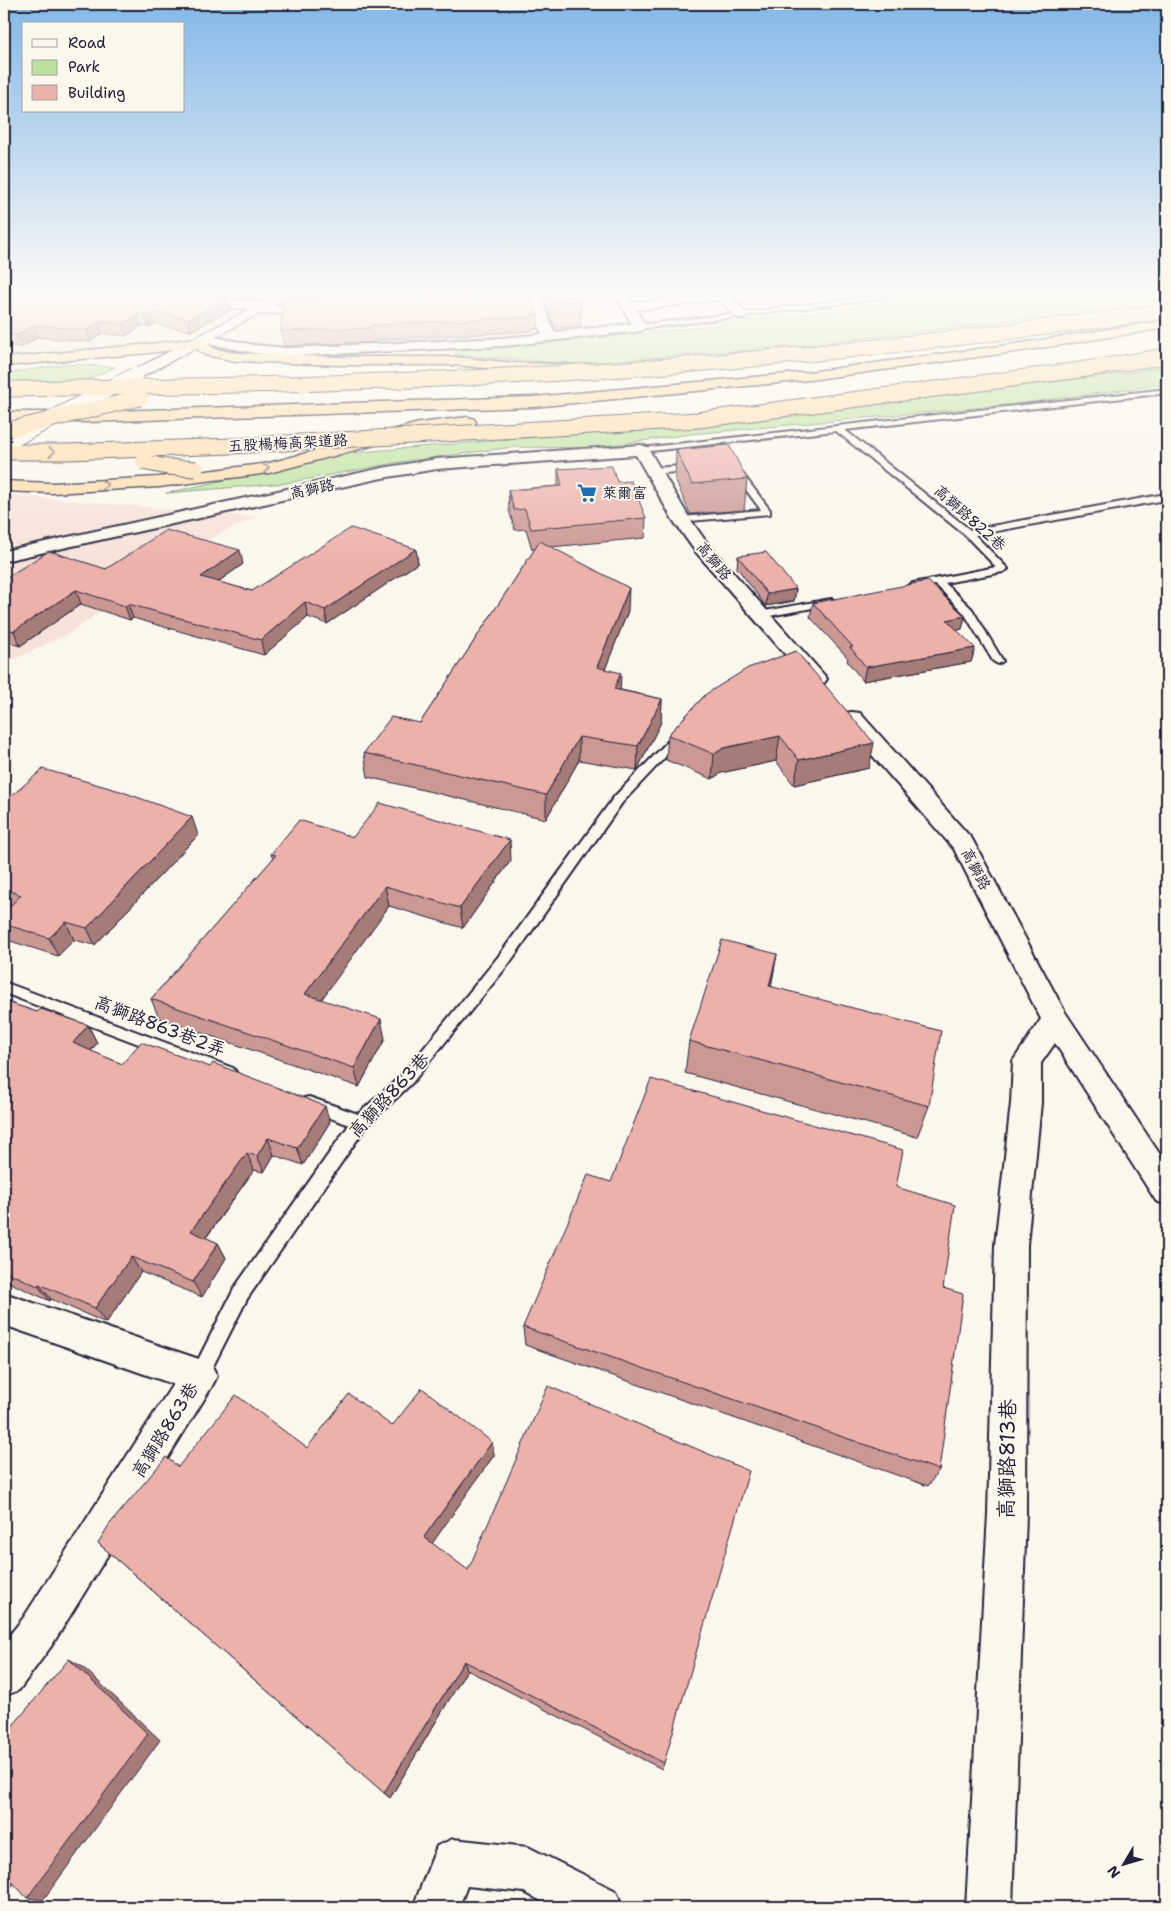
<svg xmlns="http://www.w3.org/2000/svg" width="1171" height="1911" viewBox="0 0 1171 1911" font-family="'Shantell Sans','LXGW WenKai TC',sans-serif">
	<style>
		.built { fill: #f7e2d9 }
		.green { fill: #bbe19c; stroke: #6e826c }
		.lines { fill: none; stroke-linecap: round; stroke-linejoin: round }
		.service-casing { stroke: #22223b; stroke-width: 4 }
		.minor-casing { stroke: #22223b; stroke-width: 4 }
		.tertiary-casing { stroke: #22223b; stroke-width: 3 }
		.motorway-casing { stroke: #22223b; stroke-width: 3 }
		.service { fill: #fbf7ec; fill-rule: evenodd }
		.minor { fill: #fbf7ec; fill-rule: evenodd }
		.tertiary { fill: #fbf7ec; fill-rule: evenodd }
		.motorway { fill: #fddcac; fill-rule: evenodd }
		.tertiary-bridge-casing { stroke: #22223b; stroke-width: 17; stroke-linecap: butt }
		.motorway-bridge-casing { stroke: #22223b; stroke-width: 17; stroke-linecap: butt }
		.tertiary-bridge { stroke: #fbf7ec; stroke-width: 15 }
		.motorway-bridge { stroke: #fddcac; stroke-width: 15 }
		.wall { fill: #cc9894; stroke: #22223b }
		.shaded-wall { fill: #a67c78; stroke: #22223b }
		.building { fill: #edb1ac; stroke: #22223b }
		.oneway { stroke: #907f74 }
		.labels { text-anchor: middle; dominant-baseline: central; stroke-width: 4; stroke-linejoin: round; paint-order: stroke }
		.far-street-label { font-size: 15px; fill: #22223b; stroke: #fbf7ec }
		.far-poi-label { font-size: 15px; fill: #22223b; stroke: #fbf7ec; text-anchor: start }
		.street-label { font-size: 18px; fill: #22223b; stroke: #fbf7ec }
		.near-street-label { font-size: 21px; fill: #22223b; stroke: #fbf7ec }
	</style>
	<rect width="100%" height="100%" fill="#fbf7ec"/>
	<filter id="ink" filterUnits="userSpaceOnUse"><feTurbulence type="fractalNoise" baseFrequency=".02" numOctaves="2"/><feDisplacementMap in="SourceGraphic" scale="10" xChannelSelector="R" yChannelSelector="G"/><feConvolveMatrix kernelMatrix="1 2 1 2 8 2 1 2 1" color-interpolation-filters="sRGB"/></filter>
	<g filter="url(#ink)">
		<!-- built -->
		<g class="built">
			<polygon points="4,296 604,296 608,301 603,328 469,341 263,348 225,338 186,333 137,346 4,354"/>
			<polygon points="4,495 11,495 255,517 199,544 68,634 4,664"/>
		</g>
		<!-- green -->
		<g class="green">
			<polygon points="970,296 1167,296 1167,299 1069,314 799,346 571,364 455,355 456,350 651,333 912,300"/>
			<polygon points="65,364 115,367 80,383 30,386 4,381 4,374"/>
			<polygon points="1167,366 1167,384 1017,404 691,434 591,448 513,447 400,462 287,483 166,493 349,453 724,421 1127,373"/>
		</g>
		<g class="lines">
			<defs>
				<g id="service">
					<polygon points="878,296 899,296 640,329 637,327 640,325"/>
					<polygon points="1167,389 1167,393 845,430 970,530 1160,495 1164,498 1160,501 975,535 1008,569 1003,572 945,583 972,609 1003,661 998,664 993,661 964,613 936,585 913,589 908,586 913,583 996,567 965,535 836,431 641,452 637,450 641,448"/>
					<polygon points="693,465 697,468 696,470 654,474 650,471 654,468"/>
					<polygon points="736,468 739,469 770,510 770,514 679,522 679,518 682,517 761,510 732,471"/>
					<polygon points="831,599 834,600 834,604 759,618 754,615 759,612"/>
					<polygon points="679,733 683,734 685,736 683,738 622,803 508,965 412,1083 366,1127 247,1299 205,1382 199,1385 193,1382 190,1376 193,1370 235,1287 349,1125 304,1108 301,1103 304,1098 309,1097 358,1114 402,1075 498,957 614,797 675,734"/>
					<polygon points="4,982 233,1068 236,1072 233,1076 228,1078 223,1076 4,993"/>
				</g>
				<g id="minor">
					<polygon points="527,296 541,296 554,332 632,324 616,296 628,296 632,303 689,296 729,296 749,315 743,319 738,318 718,300 636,310 647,327 640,331 503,346 287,356 254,353 204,343 197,339 204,335 254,345 287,348 503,338 542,334"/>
					<polygon points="193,298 267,302 273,306 318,304 324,308 318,312 261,314 257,313 255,309 189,305 187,302"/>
					<polygon points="641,445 647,447 649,450 690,519 707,543 824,675 827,679 824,683 817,685 810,683 695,551 673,520 636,455 437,469 382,478 4,561 4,551 382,468 437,459"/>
					<polygon points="852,712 860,713 972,839 1065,1012 1167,1165 1167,1205 1156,1201 1055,1043 1041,1063 1041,1103 1027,1245 1026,1514 1012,1907 966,1907 988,1514 995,1245 1011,1103 1013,1061 1041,1019 954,849 844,723 841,718 844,713"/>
					<polygon points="4,1293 199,1359 211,1364 217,1376 211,1388 52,1645 19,1690 4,1696 4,1642 24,1617 173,1384 4,1325"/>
					<polygon points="453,1839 528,1847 616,1891 623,1907 553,1907 524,1892 467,1886 459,1907 413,1907 437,1846"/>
				</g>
				<polygon id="tertiary" points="275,296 291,296 140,378 130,378 128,375 130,372"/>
				<g id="motorway">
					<polygon points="1167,320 1167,328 1022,351 809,380 533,407 86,422 4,422 4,412 86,412 533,397 809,372 1022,343"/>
					<polygon points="197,338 202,339 215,349 236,353 340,357 455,357 516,363 566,364 571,365 573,368 571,371 566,372 516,371 455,365 340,365 236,361 205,355 194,347 149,353 4,366 4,358 149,344"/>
					<polygon points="468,417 474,419 476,422 474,425 420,433 269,473 159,487 52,493 4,491 4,481 52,483 159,477 269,463 419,423"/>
				</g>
			</defs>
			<!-- service casing -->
			<use href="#service" class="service-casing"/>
			<!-- minor casing -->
			<use href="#minor" class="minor-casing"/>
			<!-- tertiary casing -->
			<use href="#tertiary" class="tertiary-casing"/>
			<!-- motorway casing -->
			<use href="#motorway" class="motorway-casing"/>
			<!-- service -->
			<use href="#service" class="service"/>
			<!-- minor -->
			<use href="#minor" class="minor"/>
			<!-- tertiary -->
			<use href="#tertiary" class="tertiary"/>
			<!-- motorway -->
			<use href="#motorway" class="motorway"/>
			<defs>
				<polyline id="tertiary-bridge" points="4,444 135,375"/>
				<g id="motorway-bridge">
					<path d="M4 389C195 386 387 384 578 372 775 361 971 338 1167 311"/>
					<polyline points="4,431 140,398"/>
					<polyline points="4,452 67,452 232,446 698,420 1080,370 1167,356"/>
					<polyline points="143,462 167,467 196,469"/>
				</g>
			</defs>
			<!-- tertiary-bridge casing -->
			<use href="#tertiary-bridge" class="tertiary-bridge-casing"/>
			<!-- motorway-bridge casing -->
			<use href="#motorway-bridge" class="motorway-bridge-casing"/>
			<!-- tertiary-bridge -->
			<use href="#tertiary-bridge" class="tertiary-bridge"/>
			<!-- motorway-bridge -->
			<use href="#motorway-bridge" class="motorway-bridge"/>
		</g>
		<!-- wall -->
		<g class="wall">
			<polygon points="4,296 231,309 191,331 154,324 149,327 141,326 126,336 102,333 90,342 38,337 22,347 4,345"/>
			<polygon points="202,296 259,296 254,299"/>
			<polygon points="285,296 530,296 538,315 538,329 532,329 532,331 374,340 374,342 284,346 281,331 286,301"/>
			<polygon points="543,296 578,296 580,301 581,327 555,328"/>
			<polygon points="676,450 747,479 744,510 690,514 675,479"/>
			<polygon points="558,469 617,482 646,518 645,538 551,547 628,611 605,669 621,690 662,699 661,722 637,770 579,760 546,819 368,777 364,753 420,723 535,549 532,549 526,529 515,530 509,510 508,490 558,486"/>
			<polygon points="416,549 418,563 327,624 308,617 264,655 133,618 130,620 81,604 20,646 10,643 4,647 4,579 106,569 243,564 218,582 252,591"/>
			<polygon points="738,556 796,589 794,601 766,606 737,568"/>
			<polygon points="813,603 965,616 962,629 957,630 975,648 971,662 863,681 847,661 848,658 810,617"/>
			<polygon points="706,694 869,768 794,785 776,761 721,773 712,779 666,760 668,735"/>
			<polygon points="4,802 198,835 95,945 74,940 58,956 4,939 4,912 10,906 4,904"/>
			<polygon points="353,837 511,860 463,928 389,906 321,999 385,1039 359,1087 159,1018 151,999 273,859 271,854"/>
			<polygon points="777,954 771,986 929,1106 917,1137 685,1073 689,1041"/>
			<polygon points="4,1001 37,1012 88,1025 97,1043 91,1051 122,1064 330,1122 303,1165 274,1155 264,1172 254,1170 206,1238 218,1243 226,1258 202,1297 141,1272 106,1323 51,1299 50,1301 4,1280"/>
			<polygon points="611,1182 896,1187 943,1288 939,1470 928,1486 525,1345 523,1327"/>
			<polygon points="392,1426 492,1442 494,1455 432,1543 664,1763 662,1769 467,1670 390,1798 98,1543 178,1467 307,1448"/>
		</g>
		<!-- shaded-wall -->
		<g class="shaded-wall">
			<polygon points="228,298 231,309 191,331 188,319"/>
			<polygon points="151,312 154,324 149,327 146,315"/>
			<polygon points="138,314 141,326 126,336 123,324"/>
			<polygon points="99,321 102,333 90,342 87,330"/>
			<polygon points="34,325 38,337 22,347 17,335"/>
			<polygon points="4,495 10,512 4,520"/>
			<polygon points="416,549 418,563 327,624 325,610"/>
			<polygon points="240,550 243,564 205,591 201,577"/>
			<polygon points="629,588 628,611 597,690 597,667"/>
			<polygon points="796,589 794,601 766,606 767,594"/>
			<polygon points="76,590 81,604 20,646 14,631"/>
			<polygon points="305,602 308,617 264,655 261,640"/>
			<polygon points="128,604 133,618 130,620 125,606"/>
			<polygon points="965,616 962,629 944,633 947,620"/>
			<polygon points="4,628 10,643 4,647"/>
			<polygon points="975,648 971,662 863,681 866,667"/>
			<polygon points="621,673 620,696 614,689"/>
			<polygon points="662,699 661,722 637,770 638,746"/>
			<polygon points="780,736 776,761 721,773 712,779 714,754 724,748"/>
			<polygon points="579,737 579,760 546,819 546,795"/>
			<polygon points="874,743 869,768 794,785 799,760"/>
			<polygon points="192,817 198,835 95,945 87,928"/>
			<polygon points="510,840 511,860 463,928 460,908"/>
			<polygon points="385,886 389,906 311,1014 305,994"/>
			<polygon points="66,922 74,940 58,956 49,938"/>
			<polygon points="777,954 771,987 769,986"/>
			<polygon points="381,1019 385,1039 359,1087 354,1068"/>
			<polygon points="88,1025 97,1043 83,1060 73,1043"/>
			<polygon points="325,1106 330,1122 303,1165 297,1148"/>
			<polygon points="268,1138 274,1155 264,1172 257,1156"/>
			<polygon points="247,1153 254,1170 199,1247 191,1231"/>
			<polygon points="218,1243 226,1258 202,1297 193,1282"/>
			<polygon points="131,1257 141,1272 106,1323 95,1308"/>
			<polygon points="39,1284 51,1299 50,1301 38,1286"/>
			<polygon points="492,1442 494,1455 429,1548 424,1537"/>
			<polygon points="69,1659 83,1667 160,1740 43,1900 27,1898"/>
			<polygon points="464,1661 467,1670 390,1798 384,1793"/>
			<polygon points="4,1872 20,1875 4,1897"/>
		</g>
		<!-- building -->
		<g class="building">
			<polygon points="4,296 201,296 228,298 188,319 151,312 146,315 138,314 123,324 99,321 87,330 34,325 17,335 4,333"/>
			<polygon points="371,296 530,296 538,315 531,315 532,317 372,325 372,328 281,331 283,301"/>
			<polygon points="552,296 578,296 580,301 554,302"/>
			<polygon points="729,445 747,479 692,484 676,450"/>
			<polygon points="612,466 617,482 631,481 646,518 531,529 525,509 514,510 508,490 562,486 558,469"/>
			<polygon points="351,528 416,549 325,610 305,602 261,640 128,604 125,606 76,590 14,631 4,628 4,579 49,551 106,569 166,530 240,550 201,577 252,591"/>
			<polygon points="540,541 629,588 597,667 621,673 614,689 662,699 638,746 579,737 546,795 364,753 391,717 420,723"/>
			<polygon points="766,552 796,589 767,594 738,556"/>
			<polygon points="928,581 965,616 947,620 975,648 866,667 850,647 853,647 813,603"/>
			<polygon points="796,651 874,743 799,760 780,736 724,748 714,754 668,735 706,694 748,668"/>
			<polygon points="43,769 120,791 192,817 87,928 66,922 49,938 4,924 4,912 21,895 4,889 4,802"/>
			<polygon points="380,803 510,840 460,908 385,886 305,994 381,1019 354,1068 151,999 276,855 271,854 299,820 353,837"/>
			<polygon points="722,940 777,954 769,986 941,1031 929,1106 689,1041"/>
			<polygon points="4,1001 37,1012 41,1009 88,1025 73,1043 122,1064 141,1042 210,1067 213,1063 325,1106 297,1148 268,1138 257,1156 247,1153 191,1231 218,1243 193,1282 131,1257 95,1308 39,1284 38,1286 4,1271"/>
			<polygon points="651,1079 903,1150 896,1187 955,1205 943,1288 963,1294 939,1470 523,1327 588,1175 611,1182"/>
			<polygon points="548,1386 749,1471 664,1763 464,1661 384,1793 98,1543 109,1525 166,1457 178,1467 236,1395 307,1448 349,1394 392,1426 422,1388 492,1442 424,1537 468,1570"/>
			<polygon points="69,1659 148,1734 27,1898 4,1873 4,1736"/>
		</g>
		<!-- one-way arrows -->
		<defs><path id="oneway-chevron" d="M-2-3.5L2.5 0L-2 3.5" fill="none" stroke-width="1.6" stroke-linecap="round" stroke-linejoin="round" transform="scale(1.25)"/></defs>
		<g class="oneway">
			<use href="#oneway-chevron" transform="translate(52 452)"/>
			<use href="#oneway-chevron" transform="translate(266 468) rotate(-9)"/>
			<use href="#oneway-chevron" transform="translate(105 485) rotate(-3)"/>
		</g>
	</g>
	<!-- sky -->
	<linearGradient id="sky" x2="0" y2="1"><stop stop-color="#83b8e8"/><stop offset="0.52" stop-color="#fdfbf6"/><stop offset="1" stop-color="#fdfbf6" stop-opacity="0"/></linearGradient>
	<rect width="1171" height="564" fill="url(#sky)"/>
	<!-- icons -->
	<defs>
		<symbol id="supermarket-bare" viewBox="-9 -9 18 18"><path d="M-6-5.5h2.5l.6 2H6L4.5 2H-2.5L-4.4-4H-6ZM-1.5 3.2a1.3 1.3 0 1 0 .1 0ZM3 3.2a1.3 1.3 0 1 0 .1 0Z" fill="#1f6fb2" stroke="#fbf7ec" stroke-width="2.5" paint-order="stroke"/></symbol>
	</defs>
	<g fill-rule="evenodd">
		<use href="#supermarket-bare" x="573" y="479" width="28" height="28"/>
	</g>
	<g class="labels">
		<!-- far-street labels -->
		<g class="far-street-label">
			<text transform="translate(288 443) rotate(-3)">五股楊梅高架道路</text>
			<text transform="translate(312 489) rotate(-12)">高獅路</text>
			<text transform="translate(970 518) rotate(42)">高獅路822巷</text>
			<text transform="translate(714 561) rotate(50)">高獅路</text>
			<text transform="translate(976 869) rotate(62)">高獅路</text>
		</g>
		<!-- far-poi labels -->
		<g class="far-poi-label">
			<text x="602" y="493">萊爾富</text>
		</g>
		<!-- street labels -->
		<g class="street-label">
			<text transform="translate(160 1026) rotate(21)">高獅路863巷2弄</text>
			<text transform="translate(389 1095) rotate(-47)">高獅路863巷</text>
			<text transform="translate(165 1430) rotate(-58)">高獅路863巷</text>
		</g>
		<!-- near-street labels -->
		<g class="near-street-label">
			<text transform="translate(1007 1459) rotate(-89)">高獅路813巷</text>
		</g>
	</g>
	<!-- margin -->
	<rect width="1171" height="1911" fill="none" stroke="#fbf7ec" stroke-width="20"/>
	<rect x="10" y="10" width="1151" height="1891" fill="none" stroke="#22223b" stroke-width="2" filter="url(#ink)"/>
	<!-- legend -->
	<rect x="22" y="22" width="162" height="90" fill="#fbf7ec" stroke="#a4a2a5"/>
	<rect x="32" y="39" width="25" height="8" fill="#fbf7ec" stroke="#a4a2a5"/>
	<text x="68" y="48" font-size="15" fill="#22223b">Road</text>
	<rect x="32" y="60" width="25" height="15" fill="#bbe19c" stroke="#a4a2a5"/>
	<text x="68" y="72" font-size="15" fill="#22223b">Park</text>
	<rect x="32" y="85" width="25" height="15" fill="#edb1ac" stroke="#a4a2a5"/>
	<text x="68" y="98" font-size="15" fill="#22223b">Building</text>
	<!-- north arrow -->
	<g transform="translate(1124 1864) rotate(232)" stroke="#fbf7ec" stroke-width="4" paint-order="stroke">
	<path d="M0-4L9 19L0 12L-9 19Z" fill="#22223b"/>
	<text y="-8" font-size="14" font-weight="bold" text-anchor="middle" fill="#22223b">N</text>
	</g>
</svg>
